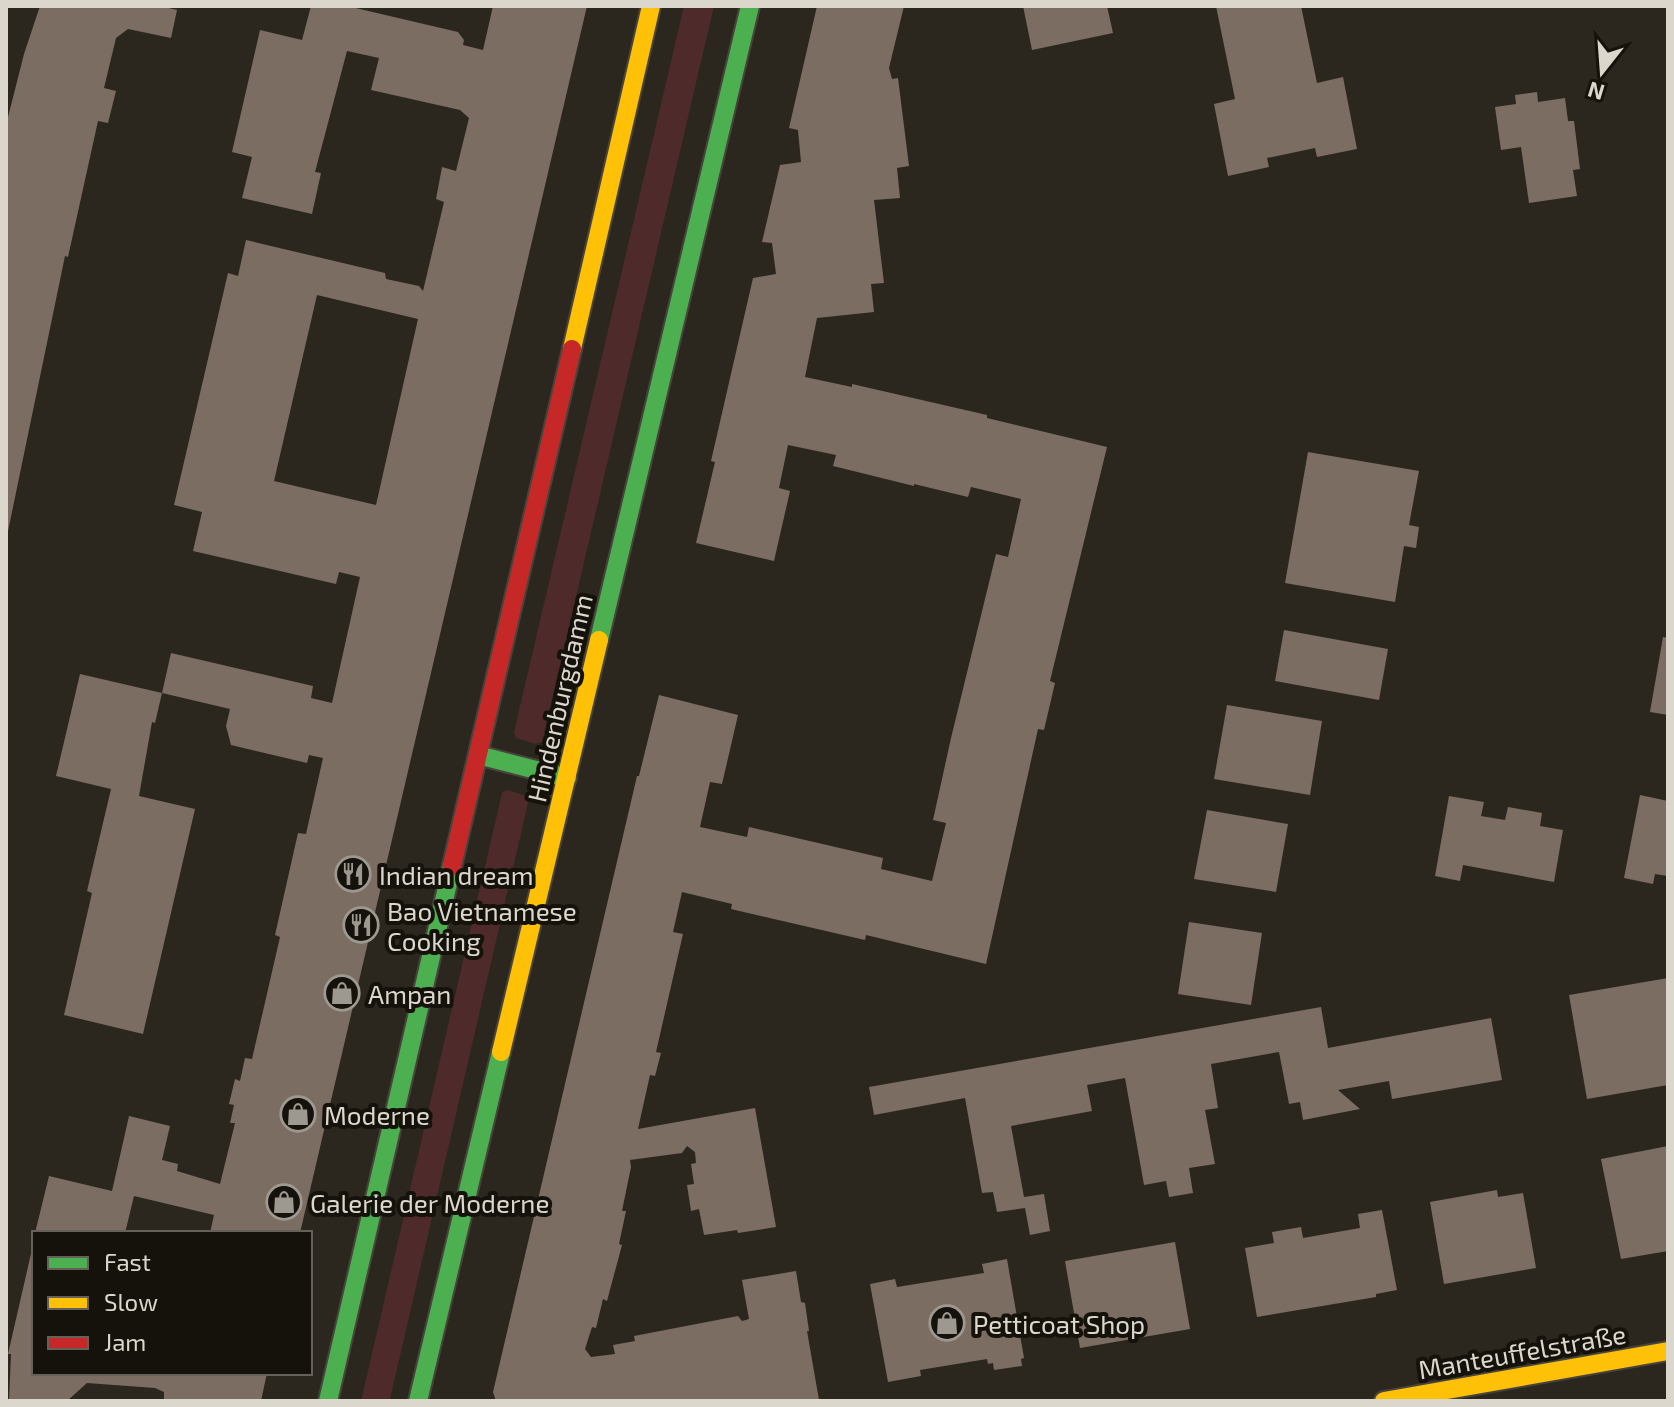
<svg xmlns="http://www.w3.org/2000/svg" width="1674" height="1407" viewBox="0 0 1674 1407" font-family="'Exo 2',sans-serif">
	<style>
		.green { fill: #4f2a2b }
		.building { fill: #7c6d63; fill-rule: evenodd }
		.lines { fill: none; stroke-linecap: round; stroke-linejoin: round }
		.fast-casing { stroke: #47443c; stroke-width: 22 }
		.slow-casing { stroke: #47443c; stroke-width: 22 }
		.jam-casing { stroke: #47443c; stroke-width: 22 }
		.fast { stroke: #4caf50; stroke-width: 18 }
		.slow { stroke: #ffc107; stroke-width: 18 }
		.jam { stroke: #c62828; stroke-width: 18 }
		.labels { text-anchor: middle; dominant-baseline: central; stroke-width: 8; stroke-linejoin: round; paint-order: stroke }
		.street-label { font-size: 26px; fill: #dcd7cd; stroke: #15110b }
		.poi-label { font-size: 26px; fill: #dcd7cd; stroke: #15110b; text-anchor: start }
	</style>
	<rect width="100%" height="100%" fill="#2b271e"/>
	<!-- green -->
	<g class="green">
		<polygon points="684,6 714,6 542,742 535,744 516,738 514,732"/>
		<polygon points="507,790 527,796 528,803 390,1399 361,1401 502,793"/>
	</g>
	<!-- building -->
	<g class="building">
		<polygon points="40,6 160,6 177,10 171,38 128,29 116,38 104,88 116,91 108,123 98,121 68,257 65,256 7,536 6,125 24,54"/>
		<path d="M311 6H347L458 32 464 40 463 45 483 50 493 6H587L300 1233H210L214 1215 134 1196 125 1233H35L49 1176 112 1191 129 1116 170 1126 162 1160 178 1164 177 1171 220 1184 235 1123H230L234 1105 229 1104 235 1079 240 1081 245 1058 252 1059 280 937 275 935 298 833 306 834 323 758 309 755 307 763 231 745 226 726 230 709 162 693 171 653 313 686 311 698 332 703 360 577 339 572 336 584 193 551 202 512 174 505 228 273 238 276 246 240 385 273 386 279 419 286 423 291 444 202 436 199 442 167 456 171 469 118 460 110 371 90 379 58 347 51 315 172 321 173 312 214 242 198 252 157 232 152 260 30 302 40ZM317 295 418 319 376 505 274 481Z"/>
		<polygon points="817,6 904,6 889,68 892,79 898,78 909,166 897,168 900,198 874,200 884,283 871,284 874,312 817,318 805,377 852,387 852,384 987,415 987,418 1107,447 1050,681 1055,683 1044,730 1038,729 986,964 866,935 865,940 731,909 732,904 682,892 673,932 683,934 656,1052 661,1053 655,1076 650,1075 638,1129 755,1108 776,1227 738,1233 737,1230 704,1235 699,1209 691,1211 687,1185 694,1184 691,1164 696,1163 695,1152 687,1146 682,1153 630,1160 631,1167 622,1211 626,1211 619,1244 622,1245 607,1301 603,1299 596,1328 592,1327 585,1349 591,1357 615,1354 613,1345 635,1341 634,1336 738,1316 742,1321 749,1319 742,1280 796,1271 801,1302 805,1303 809,1331 807,1331 819,1400 496,1401 493,1392 637,776 639,776 659,695 738,715 722,784 710,782 700,827 747,837 749,827 883,858 881,869 932,881 946,823 933,820 951,738 996,554 1008,557 1021,499 971,487 968,497 914,484 914,486 833,466 836,455 788,445 779,488 790,491 774,561 696,543 715,462 711,461 753,278 776,274 772,243 762,242 780,165 801,162 798,130 789,128"/>
		<polygon points="1023,6 1107,6 1113,33 1032,50"/>
		<polygon points="1216,6 1301,6 1317,83 1343,77 1357,149 1317,157 1315,148 1267,158 1269,167 1228,176 1214,104 1235,99"/>
		<polygon points="1537,92 1538,102 1565,98 1568,121 1574,121 1580,169 1573,170 1577,196 1529,203 1521,147 1501,150 1495,107 1516,104 1515,95"/>
		<polygon points="1308,452 1419,471 1409,525 1419,527 1416,548 1404,546 1395,602 1285,583"/>
		<polygon points="1284,630 1388,649 1379,700 1275,681"/>
		<polygon points="1663,637 1668,638 1668,715 1650,712"/>
		<polygon points="80,674 162,693 155,723 152,722 139,796 195,809 143,1034 64,1015 92,893 87,891 111,789 56,776"/>
		<polygon points="1227,705 1322,721 1310,795 1214,779"/>
		<polygon points="1640,795 1668,801 1668,876 1655,874 1653,884 1624,878"/>
		<polygon points="1449,796 1484,802 1481,816 1505,820 1508,807 1542,813 1540,826 1563,830 1554,882 1463,865 1460,881 1435,876"/>
		<polygon points="1207,810 1288,824 1276,892 1194,879"/>
		<polygon points="1189,922 1262,933 1251,1005 1178,994"/>
		<polygon points="1668,978 1668,1085 1587,1099 1569,995"/>
		<polygon points="1321,1007 1328,1048 1491,1018 1502,1080 1392,1099 1389,1081 1338,1090 1360,1109 1303,1120 1300,1102 1289,1104 1279,1052 1211,1064 1218,1108 1205,1110 1215,1164 1189,1168 1193,1193 1169,1197 1166,1181 1144,1185 1125,1078 1087,1085 1092,1111 1011,1126 1024,1197 1044,1194 1050,1231 1030,1235 1025,1208 997,1212 993,1192 982,1193 965,1098 874,1115 869,1087"/>
		<polygon points="1668,1146 1668,1251 1621,1259 1601,1159"/>
		<polygon points="1497,1190 1498,1197 1523,1193 1536,1268 1444,1284 1430,1202"/>
		<polygon points="1382,1210 1397,1290 1376,1294 1376,1297 1257,1317 1245,1248 1274,1243 1272,1232 1301,1227 1303,1238 1360,1228 1358,1214"/>
		<polygon points="1175,1242 1190,1329 1080,1348 1065,1261"/>
		<polygon points="33,1245 34,1373 267,1373 261,1401 164,1401 164,1392 155,1388 87,1383 67,1401 9,1401 11,1354 8,1354"/>
		<polygon points="1007,1259 1024,1358 1021,1359 1022,1366 994,1370 993,1363 988,1364 987,1359 920,1370 921,1376 888,1382 870,1284 895,1279 897,1287 984,1273 982,1264"/>
	</g>
	<g class="lines">
		<defs>
			<g id="fast">
				<polyline points="599,640 750,6"/>
				<polyline points="478,755 567,778"/>
				<polyline points="328,1401 452,866"/>
				<polyline points="418,1401 501,1052"/>
			</g>
			<g id="slow">
				<polyline points="572,349 651,6"/>
				<polyline points="501,1052 599,640"/>
				<polyline points="1384,1401 1668,1351"/>
			</g>
			<polyline id="jam" points="452,866 572,349"/>
		</defs>
		<!-- fast casing -->
		<use href="#fast" class="fast-casing"/>
		<!-- slow casing -->
		<use href="#slow" class="slow-casing"/>
		<!-- jam casing -->
		<use href="#jam" class="jam-casing"/>
		<!-- fast -->
		<use href="#fast" class="fast"/>
		<!-- slow -->
		<use href="#slow" class="slow"/>
		<!-- jam -->
		<use href="#jam" class="jam"/>
	</g>
	<!-- icons -->
	<defs>
		<symbol id="restaurant-ring" viewBox="-11 -11 22 22"><circle r="9.5" fill="#15110b" stroke="#9e9990" stroke-width="1.5"/><path d="M-5-6h1v4h1v-4h1v4h1v-4h1v5L-1.5 .5V6h-2V.5L-5-1ZM5-6V6H3V1.5H1.5Q1.5-4 5-6Z" fill="#9e9990"/></symbol>
		<symbol id="shop-ring" viewBox="-11 -11 22 22"><circle r="9.5" fill="#15110b" stroke="#9e9990" stroke-width="1.5"/><path d="M-5-2.5h2.3a2.7 3.5 0 0 1 5.4 0H5L5.5 6h-11ZM-1.5-2.5h3a1.5 2.3 0 0 0-3 0Z" fill="#9e9990"/></symbol>
	</defs>
	<g fill-rule="evenodd">
		<use href="#restaurant-ring" x="333" y="854" width="40" height="40"/>
		<use href="#restaurant-ring" x="341" y="905" width="40" height="40"/>
		<use href="#shop-ring" x="322" y="973" width="40" height="40"/>
		<use href="#shop-ring" x="278" y="1094" width="40" height="40"/>
		<use href="#shop-ring" x="264" y="1182" width="40" height="40"/>
		<use href="#shop-ring" x="927" y="1303" width="40" height="40"/>
	</g>
	<g class="labels">
		<!-- street labels -->
		<g class="street-label">
			<text transform="translate(559 698) rotate(-77)">Hindenburgdamm</text>
			<text transform="translate(1522 1351) rotate(-10)">Manteuffelstraße</text>
		</g>
		<!-- poi labels -->
		<g class="poi-label">
			<text x="379" y="874">Indian dream</text>
			<text x="387" y="910">Bao Vietnamese<tspan x="387" dy="30">Cooking</tspan></text>
			<text x="368" y="993">Ampan</text>
			<text x="324" y="1114">Moderne</text>
			<text x="310" y="1202">Galerie der Moderne</text>
			<text x="973" y="1323">Petticoat Shop</text>
		</g>
	</g>
	<!-- border -->
	<rect width="1674" height="1407" fill="none" stroke="#dcd7cd" stroke-width="16"/>
	<!-- legend -->
	<rect x="32" y="1231" width="280" height="144" fill="#15110b" stroke="#656059" stroke-width="2"/>
	<rect x="48" y="1257" width="40" height="12" fill="#4caf50" stroke="#656059" stroke-width="2"/>
	<text x="104" y="1271" font-size="24" fill="#dcd7cd">Fast</text>
	<rect x="48" y="1297" width="40" height="12" fill="#ffc107" stroke="#656059" stroke-width="2"/>
	<text x="104" y="1311" font-size="24" fill="#dcd7cd">Slow</text>
	<rect x="48" y="1337" width="40" height="12" fill="#c62828" stroke="#656059" stroke-width="2"/>
	<text x="104" y="1351" font-size="24" fill="#dcd7cd">Jam</text>
	<!-- north arrow -->
	<g transform="translate(1602 72) rotate(197)" stroke="#15110b" stroke-width="6" paint-order="stroke">
	<path d="M0-6L14 30L0 20L-14 30Z" fill="#dcd7cd"/>
	<text y="-12" font-size="22" font-weight="bold" text-anchor="middle" fill="#dcd7cd">N</text>
	</g>
</svg>
